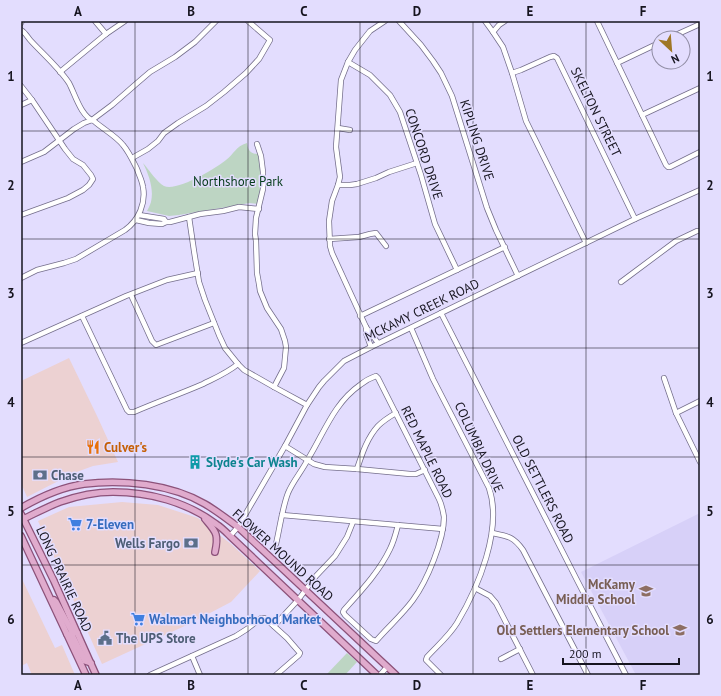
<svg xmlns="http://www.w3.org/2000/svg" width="721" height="696" viewBox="0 0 721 696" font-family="'PT Sans',sans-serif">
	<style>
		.commercial { fill: #ecd1d2 }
		.built { fill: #d7d0f8 }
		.green { fill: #bdd5c3 }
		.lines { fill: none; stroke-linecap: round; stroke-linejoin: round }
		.minor-casing { stroke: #746e8b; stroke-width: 6 }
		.major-casing { stroke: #8c527a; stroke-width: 8 }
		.minor { stroke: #fff; stroke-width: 4.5 }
		.major { stroke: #e0abcd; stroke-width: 5.5 }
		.grid { fill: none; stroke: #16141f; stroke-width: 1; stroke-opacity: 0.55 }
		.labels { text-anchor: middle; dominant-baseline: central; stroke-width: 3; stroke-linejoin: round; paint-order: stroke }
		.street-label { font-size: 13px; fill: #16141f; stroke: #e3ddfe }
		.park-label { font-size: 13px; fill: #063c1c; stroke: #e3ddfe }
		.food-label { font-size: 13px; font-weight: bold; fill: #c56008; stroke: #e3ddfe; text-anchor: start }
		.culture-label { font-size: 13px; font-weight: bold; fill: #0d838f; stroke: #e3ddfe; text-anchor: start }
		.service-label { font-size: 13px; font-weight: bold; fill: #4e5e75; stroke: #e3ddfe; text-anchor: start }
		.shop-label { font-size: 13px; font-weight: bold; fill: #366cbe; stroke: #e3ddfe; text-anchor: start }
		.education-label { font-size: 13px; font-weight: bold; fill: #785e54; stroke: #e3ddfe; text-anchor: end }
		.neatline { fill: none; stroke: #16141f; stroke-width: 1.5 }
		.grid-label { font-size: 13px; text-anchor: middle; font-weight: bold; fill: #16141f }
	</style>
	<rect width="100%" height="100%" fill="#e3ddfe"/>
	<!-- commercial -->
	<g class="commercial">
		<polygon points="69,358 98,418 118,462 93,466 74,473 27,497 21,483 21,381"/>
		<polygon points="122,502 158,505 198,518 231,544 260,571 231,602 189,624 102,664 38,521 69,507"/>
		<polygon points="21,577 55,648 62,645 75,675 32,675 27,663 21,666"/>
	</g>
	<!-- built -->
	<polygon class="built" points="700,513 700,675 636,675 581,572"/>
	<!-- green -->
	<g class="green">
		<path d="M247 143C248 150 250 154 258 154L259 156C262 176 262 184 258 204L249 203 239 205 179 215 169 216 147 211C148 209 150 205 151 202 154 189 149 175 143 163 149 170 157 182 164 186 177 192 216 168 226 160 235 153 235 147 247 143Z"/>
		<polygon points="347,653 357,662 345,675 326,675"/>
	</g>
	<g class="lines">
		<defs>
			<g id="minor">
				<polyline points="95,21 106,34"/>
				<polyline points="399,21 421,45 433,61 441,73 452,96 487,208 496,230 518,276"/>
				<polyline points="485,21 493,32 503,47 512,73 526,121 586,243"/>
				<polyline points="597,21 666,165 668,167 670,167 700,152"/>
				<polyline points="21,23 22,21"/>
				<path d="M21 30C26 33 28 38 31 41 44 55 59 68 69 83 75 94 81 117 94 121 103 129 116 136 123 145 129 152 133 161 137 169 139 175 142 180 143 187 146 203 139 220 125 230L76 259 64 263 37 270 21 278"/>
				<polyline points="493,32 499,25 505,21"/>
				<polyline points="669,38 700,24"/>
				<polyline points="348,62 370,75 390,95 400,112 421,175 435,224 457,270"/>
				<polyline points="617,63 659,43"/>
				<polyline points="60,72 106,34 125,21"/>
				<polyline points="512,73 521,70 550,57 554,56 557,58 635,219"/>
				<polyline points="21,86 32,100 65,149 73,159 83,165 91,175 93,179 89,185 83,190 68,198 21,215"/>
				<polyline points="21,105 32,100"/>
				<polyline points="642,115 700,88"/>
				<polyline points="338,128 350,130"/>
				<polyline points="257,144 261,156 263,172 263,189 256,218 255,234 256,241 257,273 259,284 260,291 267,308 281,329 285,341 286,347 284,368 274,387"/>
				<polyline points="132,158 148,149 158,141 164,133 178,123 206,106 224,92 246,73 259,59 270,40 248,21"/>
				<polyline points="21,162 44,152 74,129 84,123 92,120 112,105 136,84 150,72 175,57 195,42 216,21"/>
				<polyline points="338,185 350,185 357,184 376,178 389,172 417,163"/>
				<polyline points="139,215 164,219 166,222"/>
				<polyline points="189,217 194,251 199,282 205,300 219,335 225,348 238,364 244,370 274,387 307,405"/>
				<polyline points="136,220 149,223 162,224 166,222 170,222 200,214 223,211 239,207 259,209"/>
				<polyline points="329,239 359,237 370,234 376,233 386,246"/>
				<polyline points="621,282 676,241 697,231 700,231"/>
				<polyline points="131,295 152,341 156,345 214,323"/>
				<polyline points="441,313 578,582 626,675"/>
				<path d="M82 316 127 410 129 412H134C157 402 180 394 203 384 215 378 227 373 238 364"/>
				<polyline points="360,316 505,247"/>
				<polyline points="366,327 366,333 371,347"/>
				<path d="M411 328 433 379 489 488C503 529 478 588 457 623 449 636 437 646 427 657L426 660 441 675"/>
				<polyline points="21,343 126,296 167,280 198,273"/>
				<polyline points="378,343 366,327 332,253 330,246 329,221 332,201 338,185 340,177 336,147 341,80 348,62 355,50 370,31 385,21"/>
				<polyline points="664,378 676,413 700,462"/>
				<polyline points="676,413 700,401"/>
				<polyline points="285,446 314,464 325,467 357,469 410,474 416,474 425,470"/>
				<path d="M357 469C362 454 367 438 378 426 383 421 389 417 396 413"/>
				<polyline points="282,515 443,529"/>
				<path d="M492 533C507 536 513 536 523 550L588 675"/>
				<polyline points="230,536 238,527 285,446 307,405 319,387 324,381 344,361 371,347 635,219 700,190"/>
				<path d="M276 544C280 527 282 509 288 493 293 481 302 471 308 459 324 433 334 403 360 385 365 381 370 378 376 376L378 378 439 499C442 505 443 511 444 517 444 540 427 581 413 600 402 615 388 627 376 641L371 639 345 615 343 612 344 610C361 591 379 572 390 549 394 541 396 533 398 525"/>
				<polyline points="475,588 490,596 496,603 533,675"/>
				<polyline points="274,626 298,600 316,576 335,556 347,537 353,522"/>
				<polyline points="192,656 200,675"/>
				<polyline points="501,659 520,649"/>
				<polyline points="150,675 236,636 247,629 261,618 264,618 266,619 287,638 300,653 299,655 276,675"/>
				<polyline points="380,675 387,667"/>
			</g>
			<g id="major">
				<path d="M21 508C40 497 62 487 84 484 122 479 171 484 205 504 217 511 227 519 238 527L396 675"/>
				<polyline points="21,514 54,581 96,675"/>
				<path d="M205 519C216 532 219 534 215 552"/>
				<path d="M21 520C34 514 47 507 60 502 77 496 95 492 113 492 149 492 187 502 216 524 221 527 226 532 230 536L377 675"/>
				<polyline points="21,536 86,675"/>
				<polyline points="54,600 56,602 71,630 72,632 77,633"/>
				<polyline points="67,634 73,637 85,661 91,663"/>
			</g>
		</defs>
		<!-- minor casing -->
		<use href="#minor" class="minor-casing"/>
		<!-- major casing -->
		<use href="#major" class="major-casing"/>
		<!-- minor -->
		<use href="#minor" class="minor"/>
		<!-- major -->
		<use href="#major" class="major"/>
	</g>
	<!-- grid -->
	<path class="grid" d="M135 21V675M248 21V675M360 21V675M473 21V675M586 21V675M21 131H700M21 239H700M21 348H700M21 457H700M21 565H700"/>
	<!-- icons -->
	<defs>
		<symbol id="restaurant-bare" viewBox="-9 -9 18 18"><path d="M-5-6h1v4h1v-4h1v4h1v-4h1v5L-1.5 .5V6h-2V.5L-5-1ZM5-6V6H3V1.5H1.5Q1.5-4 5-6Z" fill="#e8710a" stroke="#e3ddfe" stroke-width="2.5" paint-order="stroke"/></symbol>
		<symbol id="building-bare" viewBox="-9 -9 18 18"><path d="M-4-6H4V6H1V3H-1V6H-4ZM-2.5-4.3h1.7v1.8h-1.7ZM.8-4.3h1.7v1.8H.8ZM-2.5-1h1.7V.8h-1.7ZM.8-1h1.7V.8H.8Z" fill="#0f9aa8" stroke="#e3ddfe" stroke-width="2.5" paint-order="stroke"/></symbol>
		<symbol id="bank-bare" viewBox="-9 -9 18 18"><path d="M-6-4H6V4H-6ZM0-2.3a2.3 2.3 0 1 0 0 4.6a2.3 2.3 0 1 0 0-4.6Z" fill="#5c6f8a" stroke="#e3ddfe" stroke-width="2.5" paint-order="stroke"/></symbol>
		<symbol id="supermarket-bare" viewBox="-9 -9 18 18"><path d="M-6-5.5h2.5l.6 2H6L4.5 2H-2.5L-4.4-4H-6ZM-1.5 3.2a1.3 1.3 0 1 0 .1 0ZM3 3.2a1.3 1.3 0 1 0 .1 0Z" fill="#3f7fe0" stroke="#e3ddfe" stroke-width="2.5" paint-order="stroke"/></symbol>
		<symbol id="school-bare" viewBox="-9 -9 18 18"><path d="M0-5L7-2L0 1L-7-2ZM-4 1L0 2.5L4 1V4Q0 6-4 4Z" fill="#8d6e63" stroke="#e3ddfe" stroke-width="2.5" paint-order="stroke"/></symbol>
		<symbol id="civic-bare" viewBox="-9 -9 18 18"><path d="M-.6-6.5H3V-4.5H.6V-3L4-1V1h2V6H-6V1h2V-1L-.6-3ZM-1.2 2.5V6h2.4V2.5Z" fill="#5c6f8a" stroke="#e3ddfe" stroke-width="2.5" paint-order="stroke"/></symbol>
	</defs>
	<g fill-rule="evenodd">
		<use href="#restaurant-bare" x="83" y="437" width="20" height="20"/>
		<use href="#building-bare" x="185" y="452" width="20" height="20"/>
		<use href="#bank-bare" x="30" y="465" width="20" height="20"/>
		<use href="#supermarket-bare" x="65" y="514" width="20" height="20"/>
		<use href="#bank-bare" x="181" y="533" width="20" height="20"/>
		<use href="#school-bare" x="636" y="581" width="20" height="20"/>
		<use href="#supermarket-bare" x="128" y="609" width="20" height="20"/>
		<use href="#school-bare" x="670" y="620" width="20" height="20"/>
		<use href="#civic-bare" x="95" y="628" width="20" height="20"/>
	</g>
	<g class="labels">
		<!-- street labels -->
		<g class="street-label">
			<text transform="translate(596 112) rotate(64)">SKELTON STREET</text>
			<text transform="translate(477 140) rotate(72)">KIPLING DRIVE</text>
			<text transform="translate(424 154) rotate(72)">CONCORD DRIVE</text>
			<text transform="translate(422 310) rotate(-26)">MCKAMY CREEK ROAD</text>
			<text transform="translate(479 447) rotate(65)">COLUMBIA DRIVE</text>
			<text transform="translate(427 452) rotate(64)">RED MAPLE ROAD</text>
			<text transform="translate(543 489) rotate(63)">OLD SETTLERS ROAD</text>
			<text transform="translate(283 555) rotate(42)">FLOWER MOUND ROAD</text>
			<text transform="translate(64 579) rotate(65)">LONG PRAIRIE ROAD</text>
		</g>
		<!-- park labels -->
		<g class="park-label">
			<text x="238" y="181">Northshore Park</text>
		</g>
		<!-- food labels -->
		<g class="food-label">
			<text x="104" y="447">Culver's</text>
		</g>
		<!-- culture labels -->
		<g class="culture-label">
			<text x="206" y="462">Slyde's Car Wash</text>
		</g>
		<!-- service labels -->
		<g class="service-label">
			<text x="51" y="475">Chase</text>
			<text x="180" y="543" text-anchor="end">Wells Fargo</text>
			<text x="116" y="638">The UPS Store</text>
		</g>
		<!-- shop labels -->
		<g class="shop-label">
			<text x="86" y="524">7-Eleven</text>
			<text x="149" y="619">Walmart Neighborhood Market</text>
		</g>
		<!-- education labels -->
		<g class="education-label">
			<text x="635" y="584">McKamy<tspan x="635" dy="15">Middle School</tspan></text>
			<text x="669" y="630">Old Settlers Elementary School</text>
		</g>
	</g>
	<!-- border -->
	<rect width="721" height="696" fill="none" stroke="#e3ddfe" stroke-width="44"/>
	<!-- north arrow -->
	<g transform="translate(671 50) rotate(154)"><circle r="19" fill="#e3ddfe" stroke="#918da5"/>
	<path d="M0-3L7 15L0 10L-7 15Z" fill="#9f7725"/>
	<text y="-6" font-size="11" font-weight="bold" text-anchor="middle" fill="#16141f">N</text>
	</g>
	<!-- scale -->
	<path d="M563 658v6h116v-6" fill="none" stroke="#16141f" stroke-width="2"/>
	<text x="569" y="658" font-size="12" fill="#16141f" stroke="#e3ddfe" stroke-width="3" paint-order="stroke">200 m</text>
	<rect x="22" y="22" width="677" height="652" class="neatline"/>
	<g class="grid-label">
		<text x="78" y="16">A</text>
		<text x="191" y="16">B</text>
		<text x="304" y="16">C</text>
		<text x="417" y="16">D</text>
		<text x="530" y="16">E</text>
		<text x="643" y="16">F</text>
		<text x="11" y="81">1</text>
		<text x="710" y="81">1</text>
		<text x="11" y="190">2</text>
		<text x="710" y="190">2</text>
		<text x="11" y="298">3</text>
		<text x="710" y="298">3</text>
		<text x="11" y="407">4</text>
		<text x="710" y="407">4</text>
		<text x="11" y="516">5</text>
		<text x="710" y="516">5</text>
		<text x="11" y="624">6</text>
		<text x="710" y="624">6</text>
		<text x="78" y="690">A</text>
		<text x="191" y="690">B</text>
		<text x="304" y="690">C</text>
		<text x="417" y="690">D</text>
		<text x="530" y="690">E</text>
		<text x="643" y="690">F</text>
	</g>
</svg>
